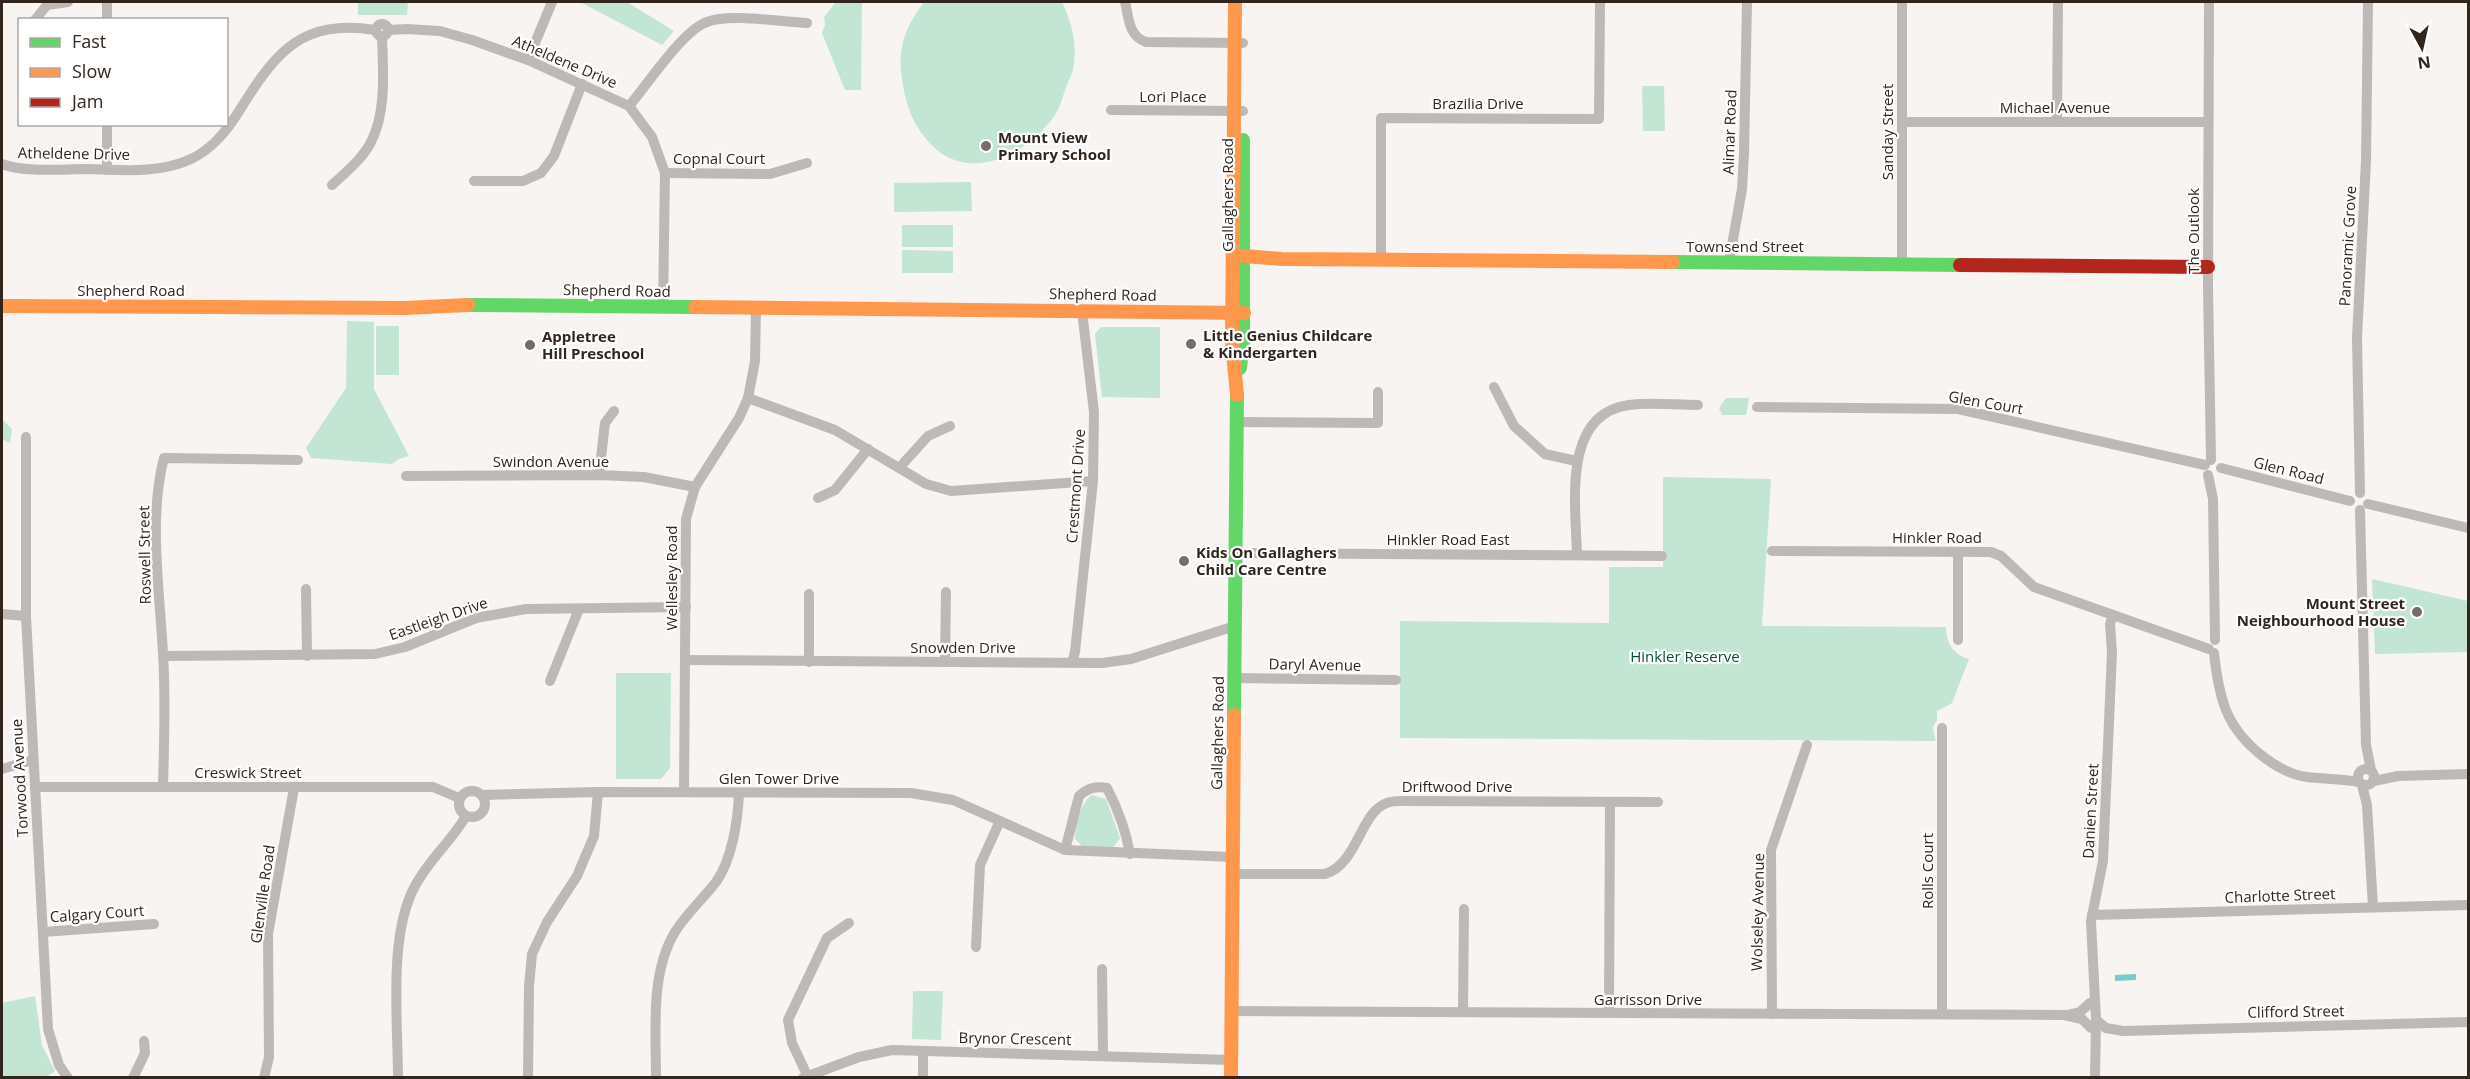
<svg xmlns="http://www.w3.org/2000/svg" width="2470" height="1079" viewBox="0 0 2470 1079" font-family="'Open Sans',sans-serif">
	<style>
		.green { fill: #c3e5d3 }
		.water { fill: #7ac9ce }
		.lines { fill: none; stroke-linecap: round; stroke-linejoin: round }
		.street { stroke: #beb8b6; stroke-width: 10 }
		.fast { stroke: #63d668; stroke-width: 14 }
		.slow { stroke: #ff974d; stroke-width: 14 }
		.jam { stroke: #b3261e; stroke-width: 14 }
		.poi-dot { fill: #776d68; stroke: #fff; stroke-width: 2 }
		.labels { text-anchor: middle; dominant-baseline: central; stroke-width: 4.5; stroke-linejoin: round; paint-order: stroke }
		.street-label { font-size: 15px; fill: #32251d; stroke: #fff }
		.poi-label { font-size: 15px; font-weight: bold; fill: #32251d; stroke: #fff; text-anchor: start }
		.park-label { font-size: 15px; fill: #054f36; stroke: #fff }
	</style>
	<rect width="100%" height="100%" fill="#f7f4f2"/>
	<!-- green -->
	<g class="green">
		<polygon points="358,2 408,2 407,15 358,15"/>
		<polygon points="580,2 627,2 674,31 662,45"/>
		<polygon points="836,2 862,2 861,90 845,90 822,33 825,25 824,17"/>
		<path d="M924 2H1062C1071 21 1077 41 1074 63 1074 70 1070 78 1067 85 1063 95 1060 109 1053 118 1023 158 964 185 927 140 915 126 909 113 905 95 896 56 900 34 924 2Z"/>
		<polygon points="1642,86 1664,86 1665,131 1643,131"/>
		<polygon points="971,182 972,211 894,212 894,183"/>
		<rect x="902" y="225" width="51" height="22"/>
		<polygon points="902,250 953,251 953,273 902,273"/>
		<polygon points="347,321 374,322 374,389 409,456 399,459 392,464 311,458 306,448 346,388"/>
		<rect x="376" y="326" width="23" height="49"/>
		<polygon points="1101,327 1160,327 1160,398 1102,397 1095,334"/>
		<polygon points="1726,398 1749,398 1746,415 1722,415 1719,408"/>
		<polygon points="2,419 12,429 10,443 2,439"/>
		<path d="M1663 477 1771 479 1762 626 1946 627C1946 644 1954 655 1969 659L1952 703 1937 711V721C1930 727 1934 733 1936 741L1400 738V621L1609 623V567H1663Z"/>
		<polygon points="2372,579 2468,601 2468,652 2375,654"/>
		<polygon points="616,673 671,673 670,768 661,779 616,779"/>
		<path d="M1092 795 1106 799 1120 838 1112 849 1082 846 1075 839C1075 825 1081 802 1092 795Z"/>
		<polygon points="913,991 943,991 941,1040 912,1039"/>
		<polygon points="35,996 42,1045 55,1071 46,1077 2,1077 2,1003"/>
	</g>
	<!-- water -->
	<polygon class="water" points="2136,974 2136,980 2115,981 2115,975"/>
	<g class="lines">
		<!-- street -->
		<g class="street">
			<polyline points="107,2 107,20"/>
			<path d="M1125 2C1129 17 1128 36 1146 42L1243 43"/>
			<polyline points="1902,2 1902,263"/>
			<polyline points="2209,2 2208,287 2211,460"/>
			<polyline points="35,20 47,5 68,2"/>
			<circle cx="382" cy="30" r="6"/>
			<polyline points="388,30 407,29 440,31 472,40 528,60 629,106 652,137 665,173 663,307"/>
			<polyline points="528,60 552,2"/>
			<path d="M629 106C647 85 683 30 707 22 729 13 782 22 807 23"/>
			<polyline points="1111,110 1243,111"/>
			<polyline points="1902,122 2208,122"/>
			<polyline points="2057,122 2058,2"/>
			<path d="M2 164C25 173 63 169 88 169 122 170 159 174 191 159 214 148 228 129 241 108 277 50 303 19 375 30"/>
			<polyline points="107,170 107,124"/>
			<polyline points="665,173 770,174 807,163"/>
			<polyline points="474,181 523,181 541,173 554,156 582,84"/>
			<path d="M332 185C345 173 361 160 370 144 387 113 383 70 382 37"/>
			<polyline points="1381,259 1381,118 1599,119 1600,2"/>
			<polyline points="1729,262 1742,189 1744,154 1747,2"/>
			<polyline points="1494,387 1514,426 1545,454 1576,461"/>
			<polyline points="748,398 835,430 926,484 951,491 1093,481"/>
			<polyline points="1757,407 1958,409 2205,465"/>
			<polyline points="1236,422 1378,423 1378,392"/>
			<polyline points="26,437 26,616 48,1029 59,1065 68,1078"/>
			<polyline points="900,467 928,436 950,426"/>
			<polyline points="2221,468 2350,501"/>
			<polyline points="599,475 605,423 614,411"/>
			<polyline points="2208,475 2213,499 2215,640"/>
			<polyline points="406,476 599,475 644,477 695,487"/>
			<polyline points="2360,493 2357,338 2366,161 2368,2"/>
			<polyline points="818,498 835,490 868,449"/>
			<polyline points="2368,504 2468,528"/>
			<polyline points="2360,510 2366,745 2371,770"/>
			<polyline points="1772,551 1991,552 2001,556 2034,587 2209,649"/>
			<polyline points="1235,553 1662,556"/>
			<polyline points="1958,553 1958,640"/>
			<path d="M1577 555C1576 506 1561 414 1629 405 1651 402 1676 405 1698 405"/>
			<polyline points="306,589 307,656"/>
			<polyline points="2,614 26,616"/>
			<path d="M2214 653C2219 699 2226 729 2265 758 2277 767 2292 775 2307 777 2324 779 2342 779 2359 782"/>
			<polyline points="164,656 375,654 405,647 476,618 526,609 686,607"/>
			<polyline points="686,660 1102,663 1131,659 1235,626"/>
			<polyline points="809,662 809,594"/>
			<polyline points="945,662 946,592"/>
			<polyline points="1072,663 1075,652 1093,481 1094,412 1082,311"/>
			<polyline points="1234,678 1396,680"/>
			<polyline points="550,681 579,609"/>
			<circle cx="2366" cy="777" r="8"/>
			<polyline points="2,769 33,760"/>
			<polyline points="2374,781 2398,776 2468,774"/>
			<polyline points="2362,785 2367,805 2373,907"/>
			<polyline points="35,787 433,787 459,798"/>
			<path d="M163 787C164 743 166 698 163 654 160 593 148 518 164 458L298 460"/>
			<circle cx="472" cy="804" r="13"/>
			<polyline points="684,792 686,519 695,487 739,418 748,398 755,361 756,308"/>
			<polyline points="482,795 598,792 911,793 953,800 1065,850 1232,857"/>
			<path d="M1065 850 1079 796C1088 788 1095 786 1107 788 1118 809 1126 831 1130 854"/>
			<path d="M1232 874H1325C1358 864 1360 812 1387 803 1391 801 1397 801 1401 801L1658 802"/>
			<polyline points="2092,915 2468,905"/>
			<polyline points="43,932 154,924"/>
			<polyline points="976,947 980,865 999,823"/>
			<polyline points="1102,969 1103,1055"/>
			<polyline points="1231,1011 2064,1015 2082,1019 2091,1028"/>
			<polyline points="1463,1012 1464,909"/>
			<polyline points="1609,1013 1610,802"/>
			<polyline points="1772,1014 1771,850 1807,745"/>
			<polyline points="1942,1014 1942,728"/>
			<polyline points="2067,1015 2080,1012 2090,1003"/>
			<polyline points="2096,1020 2106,1028 2123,1031 2468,1022"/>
			<polyline points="807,1075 792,1043 788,1020 827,938 849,923"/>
			<polyline points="133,1078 145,1053 144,1041"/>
			<polyline points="264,1078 269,1057 268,934 294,788"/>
			<path d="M398 1078C398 1022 388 935 415 886 429 859 451 842 466 816"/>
			<polyline points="528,1078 529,986 532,954 547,922 577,876 594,836 598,792"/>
			<path d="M656 1078C656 1031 650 973 675 932 686 914 703 899 716 882 732 860 738 820 739 793"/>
			<polyline points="803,1078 859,1057 892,1050 1231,1060"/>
			<polyline points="923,1078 923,1051"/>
			<polyline points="2095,1078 2096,1020 2091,921 2103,861 2112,652 2110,624 2113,615"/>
		</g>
		<!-- fast -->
		<g class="fast">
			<polyline points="1673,262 1960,265"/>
			<polyline points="468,305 695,307"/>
			<polyline points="1240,368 1243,343 1243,140"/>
			<polyline points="1234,715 1237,395"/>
		</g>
		<!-- slow -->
		<g class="slow">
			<polyline points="1235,2 1232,343 1237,395"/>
			<polyline points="1244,256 1282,259 1673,262"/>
			<polyline points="2,306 405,308 468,305"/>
			<polyline points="695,307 1244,313"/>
			<polyline points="1231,1078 1234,715"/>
		</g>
		<!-- jam -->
		<polyline class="jam" points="1960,265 2208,267"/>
	</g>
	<!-- markers -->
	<g class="poi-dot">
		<circle cx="986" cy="146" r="6"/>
		<circle cx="1191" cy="344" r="6"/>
		<circle cx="530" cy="345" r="6"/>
		<circle cx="1184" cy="561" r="6"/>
		<circle cx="2417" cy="612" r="6"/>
	</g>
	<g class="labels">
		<!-- street labels -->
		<g class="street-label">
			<text transform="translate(565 61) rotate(23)">Atheldene Drive</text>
			<text x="1173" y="96">Lori Place</text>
			<text x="1478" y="103">Brazilia Drive</text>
			<text x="2055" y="107">Michael Avenue</text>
			<text transform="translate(1729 132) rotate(-88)">Alimar Road</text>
			<text transform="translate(1887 132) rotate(-90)">Sanday Street</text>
			<text transform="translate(74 153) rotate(1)">Atheldene Drive</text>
			<text x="719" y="158">Copnal Court</text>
			<text transform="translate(1227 195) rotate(-90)">Gallaghers Road</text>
			<text transform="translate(2193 231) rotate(-90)">The Outlook</text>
			<text x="1745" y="246">Townsend Street</text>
			<text transform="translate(2347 246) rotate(-87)">Panoramic Grove</text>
			<text x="131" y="290">Shepherd Road</text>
			<text transform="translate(617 290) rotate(1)">Shepherd Road</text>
			<text transform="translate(1103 294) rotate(1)">Shepherd Road</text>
			<text transform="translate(1986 402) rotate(10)">Glen Court</text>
			<text x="551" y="461">Swindon Avenue</text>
			<text transform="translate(2289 470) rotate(14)">Glen Road</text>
			<text transform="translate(1075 486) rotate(-86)">Crestmont Drive</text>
			<text x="1937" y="537">Hinkler Road</text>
			<text x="1448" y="539">Hinkler Road East</text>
			<text transform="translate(144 555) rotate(-91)">Roswell Street</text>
			<text transform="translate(671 578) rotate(-90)">Wellesley Road</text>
			<text transform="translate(438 618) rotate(-19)">Eastleigh Drive</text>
			<text x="963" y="647">Snowden Drive</text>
			<text transform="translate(1315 664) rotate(1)">Daryl Avenue</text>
			<text transform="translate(1217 733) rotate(-89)">Gallaghers Road</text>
			<text x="248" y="772">Creswick Street</text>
			<text transform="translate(19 778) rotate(-93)">Torwood Avenue</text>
			<text x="779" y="778">Glen Tower Drive</text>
			<text x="1457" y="786">Driftwood Drive</text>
			<text transform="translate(2090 811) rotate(-87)">Danien Street</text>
			<text transform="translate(1927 871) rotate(-90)">Rolls Court</text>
			<text transform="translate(262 894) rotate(-82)">Glenville Road</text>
			<text transform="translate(2280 895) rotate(-2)">Charlotte Street</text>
			<text transform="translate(1757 912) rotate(-89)">Wolseley Avenue</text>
			<text transform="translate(97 913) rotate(-4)">Calgary Court</text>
			<text x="1648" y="999">Garrisson Drive</text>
			<text transform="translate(2296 1011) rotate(-1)">Clifford Street</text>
			<text transform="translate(1015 1038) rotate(1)">Brynor Crescent</text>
		</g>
		<!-- poi labels -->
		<g class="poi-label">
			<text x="998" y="137">Mount View<tspan x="998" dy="17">Primary School</tspan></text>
			<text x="1203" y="335">Little Genius Childcare<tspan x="1203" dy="17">&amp; Kindergarten</tspan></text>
			<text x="542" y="336">Appletree<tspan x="542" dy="17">Hill Preschool</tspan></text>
			<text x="1196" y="552">Kids On Gallaghers<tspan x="1196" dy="17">Child Care Centre</tspan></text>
			<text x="2405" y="603" text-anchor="end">Mount Street<tspan x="2405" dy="17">Neighbourhood House</tspan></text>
		</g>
		<!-- park labels -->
		<g class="park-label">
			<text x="1685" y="656">Hinkler Reserve</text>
		</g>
	</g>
	<!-- border -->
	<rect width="2470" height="1079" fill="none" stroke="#32251d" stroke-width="6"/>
	<!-- legend -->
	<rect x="18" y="18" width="210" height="108" fill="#ffffff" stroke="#ada8a5" stroke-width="1.5"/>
	<rect x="30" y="38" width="30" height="9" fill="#63d668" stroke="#ada8a5" stroke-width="1.5"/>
	<text x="72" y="48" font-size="18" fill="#32251d">Fast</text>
	<rect x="30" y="68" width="30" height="9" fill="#ff974d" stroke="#ada8a5" stroke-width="1.5"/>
	<text x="72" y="78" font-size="18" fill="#32251d">Slow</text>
	<rect x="30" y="98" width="30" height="9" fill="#b3261e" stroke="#ada8a5" stroke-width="1.5"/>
	<text x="72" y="108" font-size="18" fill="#32251d">Jam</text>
	<!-- north arrow -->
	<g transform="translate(2422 48) rotate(172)" stroke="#ffffff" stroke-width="4.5" paint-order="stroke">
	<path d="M0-4.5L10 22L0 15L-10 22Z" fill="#32251d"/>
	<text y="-9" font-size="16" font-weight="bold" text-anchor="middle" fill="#32251d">N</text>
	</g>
</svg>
